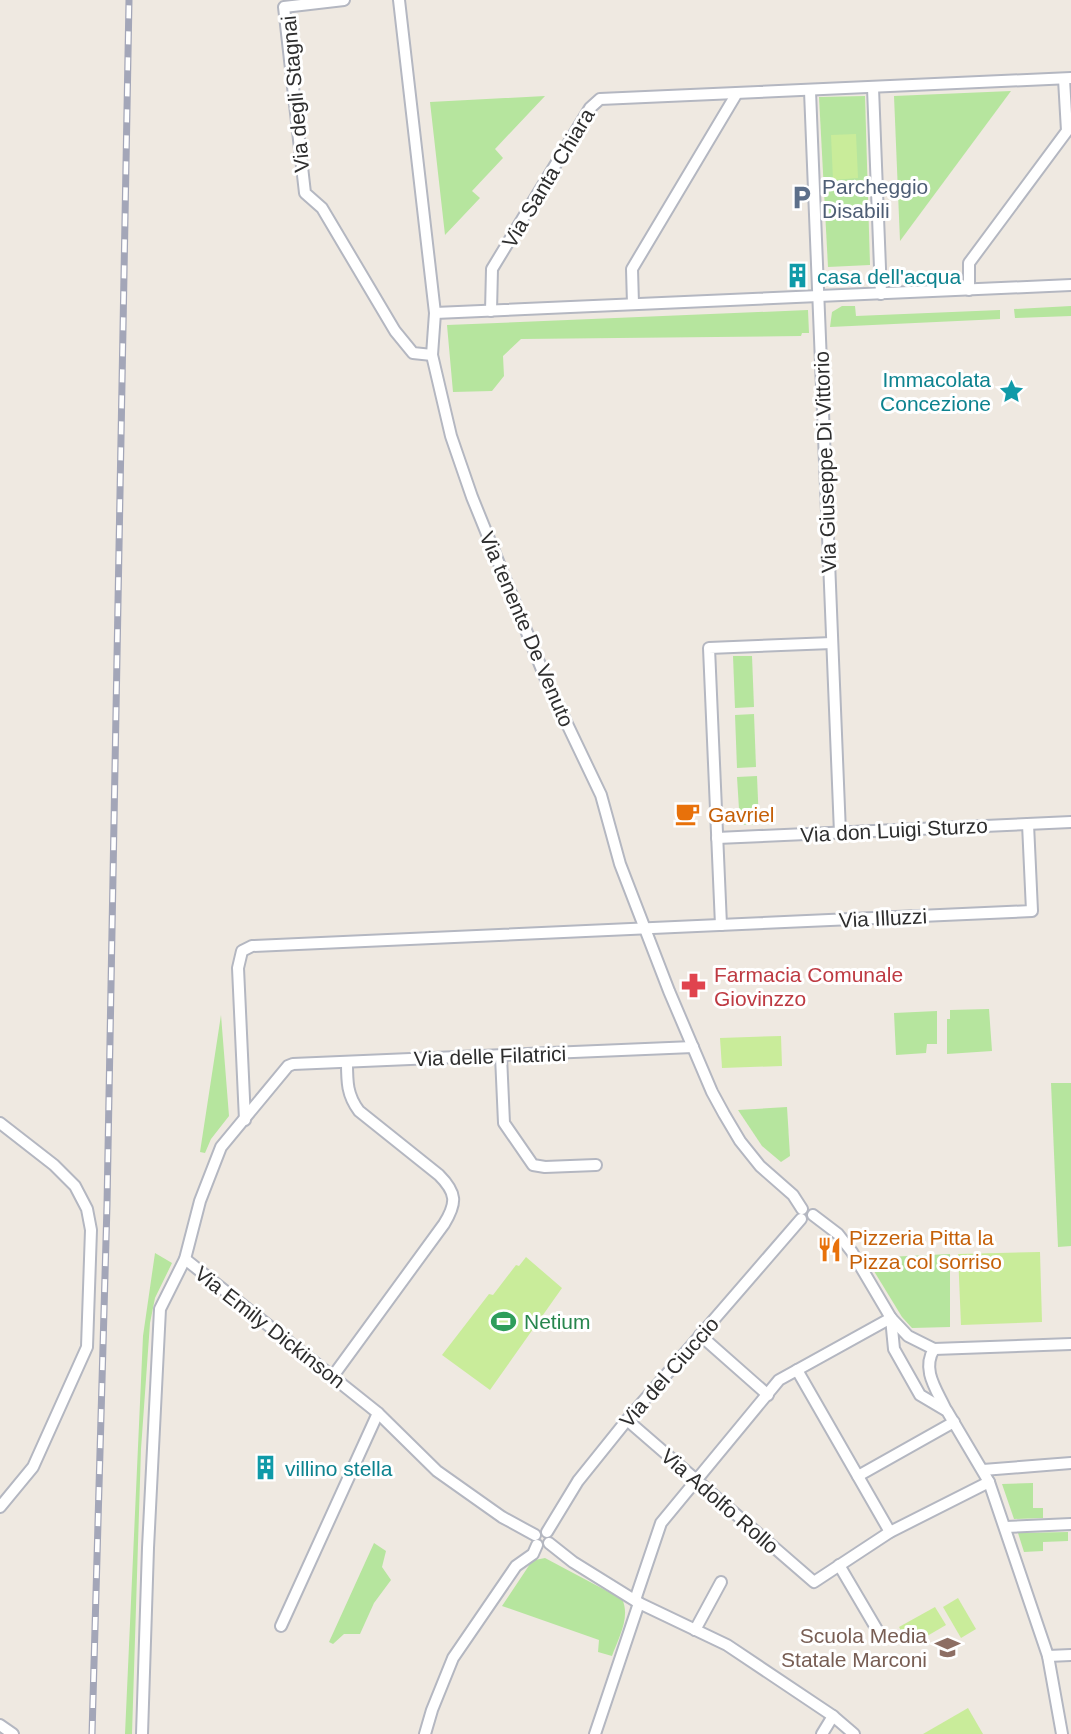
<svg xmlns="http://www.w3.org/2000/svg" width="1071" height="1734" viewBox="0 0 1071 1734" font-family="Arial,sans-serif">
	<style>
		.green { fill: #b6e59e }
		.pitch { fill: #c9ec9a }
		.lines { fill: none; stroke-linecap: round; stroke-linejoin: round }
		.street-casing { stroke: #b4b7c1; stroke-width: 14 }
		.street { stroke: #fff; stroke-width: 10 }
		.rail-casing { stroke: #a3a6b8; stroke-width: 7 }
		.rail { stroke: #fff; stroke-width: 4.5; stroke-dasharray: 13; stroke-linecap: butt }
		.labels { text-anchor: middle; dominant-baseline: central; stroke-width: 6; stroke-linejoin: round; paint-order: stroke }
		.street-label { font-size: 21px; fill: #2e2e2e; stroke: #fff }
		.service-label { font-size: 21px; fill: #4e5e75; stroke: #fff; text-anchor: start }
		.culture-label { font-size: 21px; fill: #0d838f; stroke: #fff; text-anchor: start }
		.food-label { font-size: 21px; fill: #c56008; stroke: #fff; text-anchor: start }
		.health-label { font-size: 21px; fill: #be3a42; stroke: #fff; text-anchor: start }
		.leisure-label { font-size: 21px; fill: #27864d; stroke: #fff; text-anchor: start }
		.education-label { font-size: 21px; fill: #785e54; stroke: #fff; text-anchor: end }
	</style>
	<rect width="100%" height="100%" fill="#efe9e1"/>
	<!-- green -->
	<g class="green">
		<polygon points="1011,91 900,241 894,96"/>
		<polygon points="545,96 495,149 503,158 472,191 480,198 445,235 430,102"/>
		<polygon points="865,96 870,265 828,267 819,97"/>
		<polygon points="842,306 855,306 856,316 1000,310 1000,319 830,327 832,312"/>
		<polygon points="1071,306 1071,316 1015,318 1014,309"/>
		<polygon points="808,310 809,333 802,333 801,336 521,339 503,356 504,376 492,391 453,392 447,325"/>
		<polygon points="733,656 752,656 754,707 735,708"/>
		<polygon points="754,714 756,767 737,768 735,715"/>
		<polygon points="757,776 759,824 740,825 737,777"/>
		<polygon points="989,1009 992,1051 947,1054 947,1019 950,1019 950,1010"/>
		<polygon points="937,1011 937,1044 927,1044 926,1053 896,1055 894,1013"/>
		<polygon points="221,1015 229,1116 211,1139 205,1153 200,1152"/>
		<polygon points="1051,1083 1071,1083 1071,1246 1058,1247"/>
		<polygon points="787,1107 790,1156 781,1162 762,1146 738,1110"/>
		<polygon points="155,1253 172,1263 155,1298 150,1323 141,1449 132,1734 125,1734 143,1336"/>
		<polygon points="950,1254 950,1327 912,1328 902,1317 866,1258"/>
		<polygon points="1033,1483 1033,1508 1043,1508 1043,1518 1014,1519 1002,1484"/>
		<polygon points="1068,1532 1068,1541 1043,1542 1043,1551 1024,1552 1018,1533"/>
		<polygon points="374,1543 386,1551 382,1567 391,1580 374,1603 360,1634 344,1634 333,1644 329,1642"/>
		<path d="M545 1558 622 1599C631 1617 618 1639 612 1656L598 1652 599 1640 502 1606 530 1564 535 1560Z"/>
	</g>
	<!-- pitch -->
	<g class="pitch">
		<polygon points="856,134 858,178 833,180 831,135"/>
		<polygon points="781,1036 782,1066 722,1068 720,1038"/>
		<polygon points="1040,1252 1042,1322 961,1325 958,1254"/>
		<polygon points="526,1257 562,1288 490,1390 442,1355 489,1294 493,1295 516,1265 519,1266"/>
		<polygon points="958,1598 976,1629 961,1638 943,1607"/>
		<polygon points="935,1607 946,1625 910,1646 899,1627"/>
		<polygon points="968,1708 983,1734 923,1734"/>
	</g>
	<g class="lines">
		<defs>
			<g id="street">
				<polyline points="344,0 284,7 305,193 322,208 395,331 413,353 432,355"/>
				<polyline points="399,0 435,313 432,355 451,436 472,497 547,682 601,795 620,864 669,991 712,1092 724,1114 740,1141 760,1166 793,1195 802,1209"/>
				<polyline points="873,88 881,294"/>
				<polyline points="810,91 840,833"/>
				<polyline points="969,290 969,263 1067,131 1064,79"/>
				<polyline points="633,304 632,269 737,93"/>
				<polyline points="491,311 492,269 590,108 600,99 1071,78"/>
				<polyline points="435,313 1071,285"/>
				<polyline points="717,838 1071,822"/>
				<polyline points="721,925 709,648 832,643"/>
				<polyline points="501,1056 504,1123 533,1165 545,1167 596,1165"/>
				<polyline points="245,1120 238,968 242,951 252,946 1032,911 1028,824"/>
				<polyline points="0,1123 54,1165 75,1186 87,1209 91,1230 87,1347 33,1467 0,1507"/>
				<polyline points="813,1215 838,1234 852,1252 891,1318 894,1349 920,1395 947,1411 989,1482 1048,1656 1062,1734"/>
				<polyline points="185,1259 378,1413 437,1471 502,1517 535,1535"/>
				<polyline points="891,1318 908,1336 934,1349 1071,1344"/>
				<polyline points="700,1335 768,1395"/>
				<path d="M934 1349C921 1370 937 1390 946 1410"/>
				<polyline points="797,1370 890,1532"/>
				<path d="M333 1376 444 1224C457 1203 457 1193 439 1175L359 1111C347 1095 347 1082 347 1062"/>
				<polyline points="627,1420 814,1582 890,1532 989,1482"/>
				<polyline points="983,1470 1071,1463"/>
				<polyline points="858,1476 954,1422"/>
				<polyline points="1006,1527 1071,1524"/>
				<polyline points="547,1532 578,1481 627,1420 801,1219"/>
				<polyline points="549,1543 573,1562 639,1603 727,1645 833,1716 854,1734"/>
				<polyline points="839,1565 879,1633"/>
				<polyline points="635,1600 661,1523 779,1380 891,1318"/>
				<polyline points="281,1626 378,1413"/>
				<polyline points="695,1630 721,1582"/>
				<polyline points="1048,1656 1071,1655"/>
				<polyline points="0,1725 13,1734"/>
				<polyline points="142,1734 148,1548 160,1309 185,1259 200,1201 221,1147 288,1066 293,1064 693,1047"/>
				<polyline points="425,1734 432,1710 453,1658 516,1566 533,1554 537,1545"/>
				<polyline points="595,1734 639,1603"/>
				<polyline points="822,1734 833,1716"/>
			</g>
		</defs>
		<!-- street casing -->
		<use href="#street" class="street-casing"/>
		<!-- street -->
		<use href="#street" class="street"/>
		<defs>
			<polyline id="rail" points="92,1734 107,1205 129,0"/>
		</defs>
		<!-- rail casing -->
		<use href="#rail" class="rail-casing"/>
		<!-- rail -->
		<use href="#rail" class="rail"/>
	</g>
	<!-- icons -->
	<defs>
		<symbol id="parking-bare" viewBox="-9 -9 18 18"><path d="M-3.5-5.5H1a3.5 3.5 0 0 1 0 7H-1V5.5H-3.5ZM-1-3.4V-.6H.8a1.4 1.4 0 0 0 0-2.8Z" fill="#5c6f8a" stroke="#fff" stroke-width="2.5" paint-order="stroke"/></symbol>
		<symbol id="building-bare" viewBox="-9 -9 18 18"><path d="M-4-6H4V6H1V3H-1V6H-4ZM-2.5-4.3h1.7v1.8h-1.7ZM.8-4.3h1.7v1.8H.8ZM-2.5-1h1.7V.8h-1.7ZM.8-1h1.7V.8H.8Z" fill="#0f9aa8" stroke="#fff" stroke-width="2.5" paint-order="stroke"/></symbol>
		<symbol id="sight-bare" viewBox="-9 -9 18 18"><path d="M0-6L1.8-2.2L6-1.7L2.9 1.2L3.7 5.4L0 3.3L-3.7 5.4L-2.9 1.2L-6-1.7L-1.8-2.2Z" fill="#0f9aa8" stroke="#fff" stroke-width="2.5" paint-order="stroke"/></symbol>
		<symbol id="cafe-bare" viewBox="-9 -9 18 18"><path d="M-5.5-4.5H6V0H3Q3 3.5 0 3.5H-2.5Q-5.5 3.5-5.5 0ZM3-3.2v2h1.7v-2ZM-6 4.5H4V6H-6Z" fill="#e8710a" stroke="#fff" stroke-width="2.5" paint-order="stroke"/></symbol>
		<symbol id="pharmacy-bare" viewBox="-9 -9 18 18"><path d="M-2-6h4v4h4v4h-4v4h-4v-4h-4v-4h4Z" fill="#e0444e" stroke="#fff" stroke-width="2.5" paint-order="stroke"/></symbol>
		<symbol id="restaurant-bare" viewBox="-9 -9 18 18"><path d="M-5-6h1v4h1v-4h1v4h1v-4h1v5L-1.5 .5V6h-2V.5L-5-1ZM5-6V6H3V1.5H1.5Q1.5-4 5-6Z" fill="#e8710a" stroke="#fff" stroke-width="2.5" paint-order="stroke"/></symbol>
		<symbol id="stadium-bare" viewBox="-9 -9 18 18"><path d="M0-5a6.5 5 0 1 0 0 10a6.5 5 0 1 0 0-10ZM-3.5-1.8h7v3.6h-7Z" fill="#2e9e5b" stroke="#fff" stroke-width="2.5" paint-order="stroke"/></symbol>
		<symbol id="school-bare" viewBox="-9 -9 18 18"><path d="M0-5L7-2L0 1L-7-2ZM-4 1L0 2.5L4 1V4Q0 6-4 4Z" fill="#8d6e63" stroke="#fff" stroke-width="2.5" paint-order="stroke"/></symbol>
	</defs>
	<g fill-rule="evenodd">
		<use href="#parking-bare" x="784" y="180" width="35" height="35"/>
		<use href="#building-bare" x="780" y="258" width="35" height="35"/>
		<use href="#sight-bare" x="994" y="374" width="35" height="35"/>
		<use href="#cafe-bare" x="670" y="796" width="35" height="35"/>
		<use href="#pharmacy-bare" x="676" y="968" width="35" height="35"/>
		<use href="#restaurant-bare" x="812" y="1232" width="35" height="35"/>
		<use href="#stadium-bare" x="486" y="1304" width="35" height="35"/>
		<use href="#building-bare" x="248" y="1450" width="35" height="35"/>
		<use href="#school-bare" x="930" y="1630" width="35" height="35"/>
	</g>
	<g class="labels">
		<!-- street labels -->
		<g class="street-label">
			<text transform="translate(295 94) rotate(-95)">Via degli Stagnai</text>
			<text transform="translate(548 178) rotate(-59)">Via Santa Chiara</text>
			<text transform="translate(825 462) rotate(-92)">Via Giuseppe Di Vittorio</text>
			<text transform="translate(527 629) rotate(67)">Via tenente De Venuto</text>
			<text transform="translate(894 830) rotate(-3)">Via don Luigi Sturzo</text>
			<text transform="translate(883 918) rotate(-3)">Via Illuzzi</text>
			<text transform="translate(490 1056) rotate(-2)">Via delle Filatrici</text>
			<text transform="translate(270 1327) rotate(38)">Via Emily Dickinson</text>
			<text transform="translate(669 1372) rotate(-49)">Via del Ciuccio</text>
			<text transform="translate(720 1501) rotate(41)">Via Adolfo Rollo</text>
		</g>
		<!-- service labels -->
		<g class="service-label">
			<text x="822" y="186">Parcheggio<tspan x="822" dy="24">Disabili</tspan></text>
		</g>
		<!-- culture labels -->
		<g class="culture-label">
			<text x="817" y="276">casa dell'acqua</text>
			<text x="991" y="379" text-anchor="end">Immacolata<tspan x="991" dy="24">Concezione</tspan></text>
			<text x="285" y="1468">villino stella</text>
		</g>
		<!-- food labels -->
		<g class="food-label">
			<text x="708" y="814">Gavriel</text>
			<text x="849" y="1237">Pizzeria Pitta la<tspan x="849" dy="24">Pizza col sorriso</tspan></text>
		</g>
		<!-- health labels -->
		<g class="health-label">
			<text x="714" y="974">Farmacia Comunale<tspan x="714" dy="24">Giovinzzo</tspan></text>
		</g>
		<!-- leisure labels -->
		<g class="leisure-label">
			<text x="524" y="1321">Netium</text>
		</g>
		<!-- education labels -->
		<g class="education-label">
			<text x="927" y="1635">Scuola Media<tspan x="927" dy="24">Statale Marconi</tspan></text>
		</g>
	</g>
</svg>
